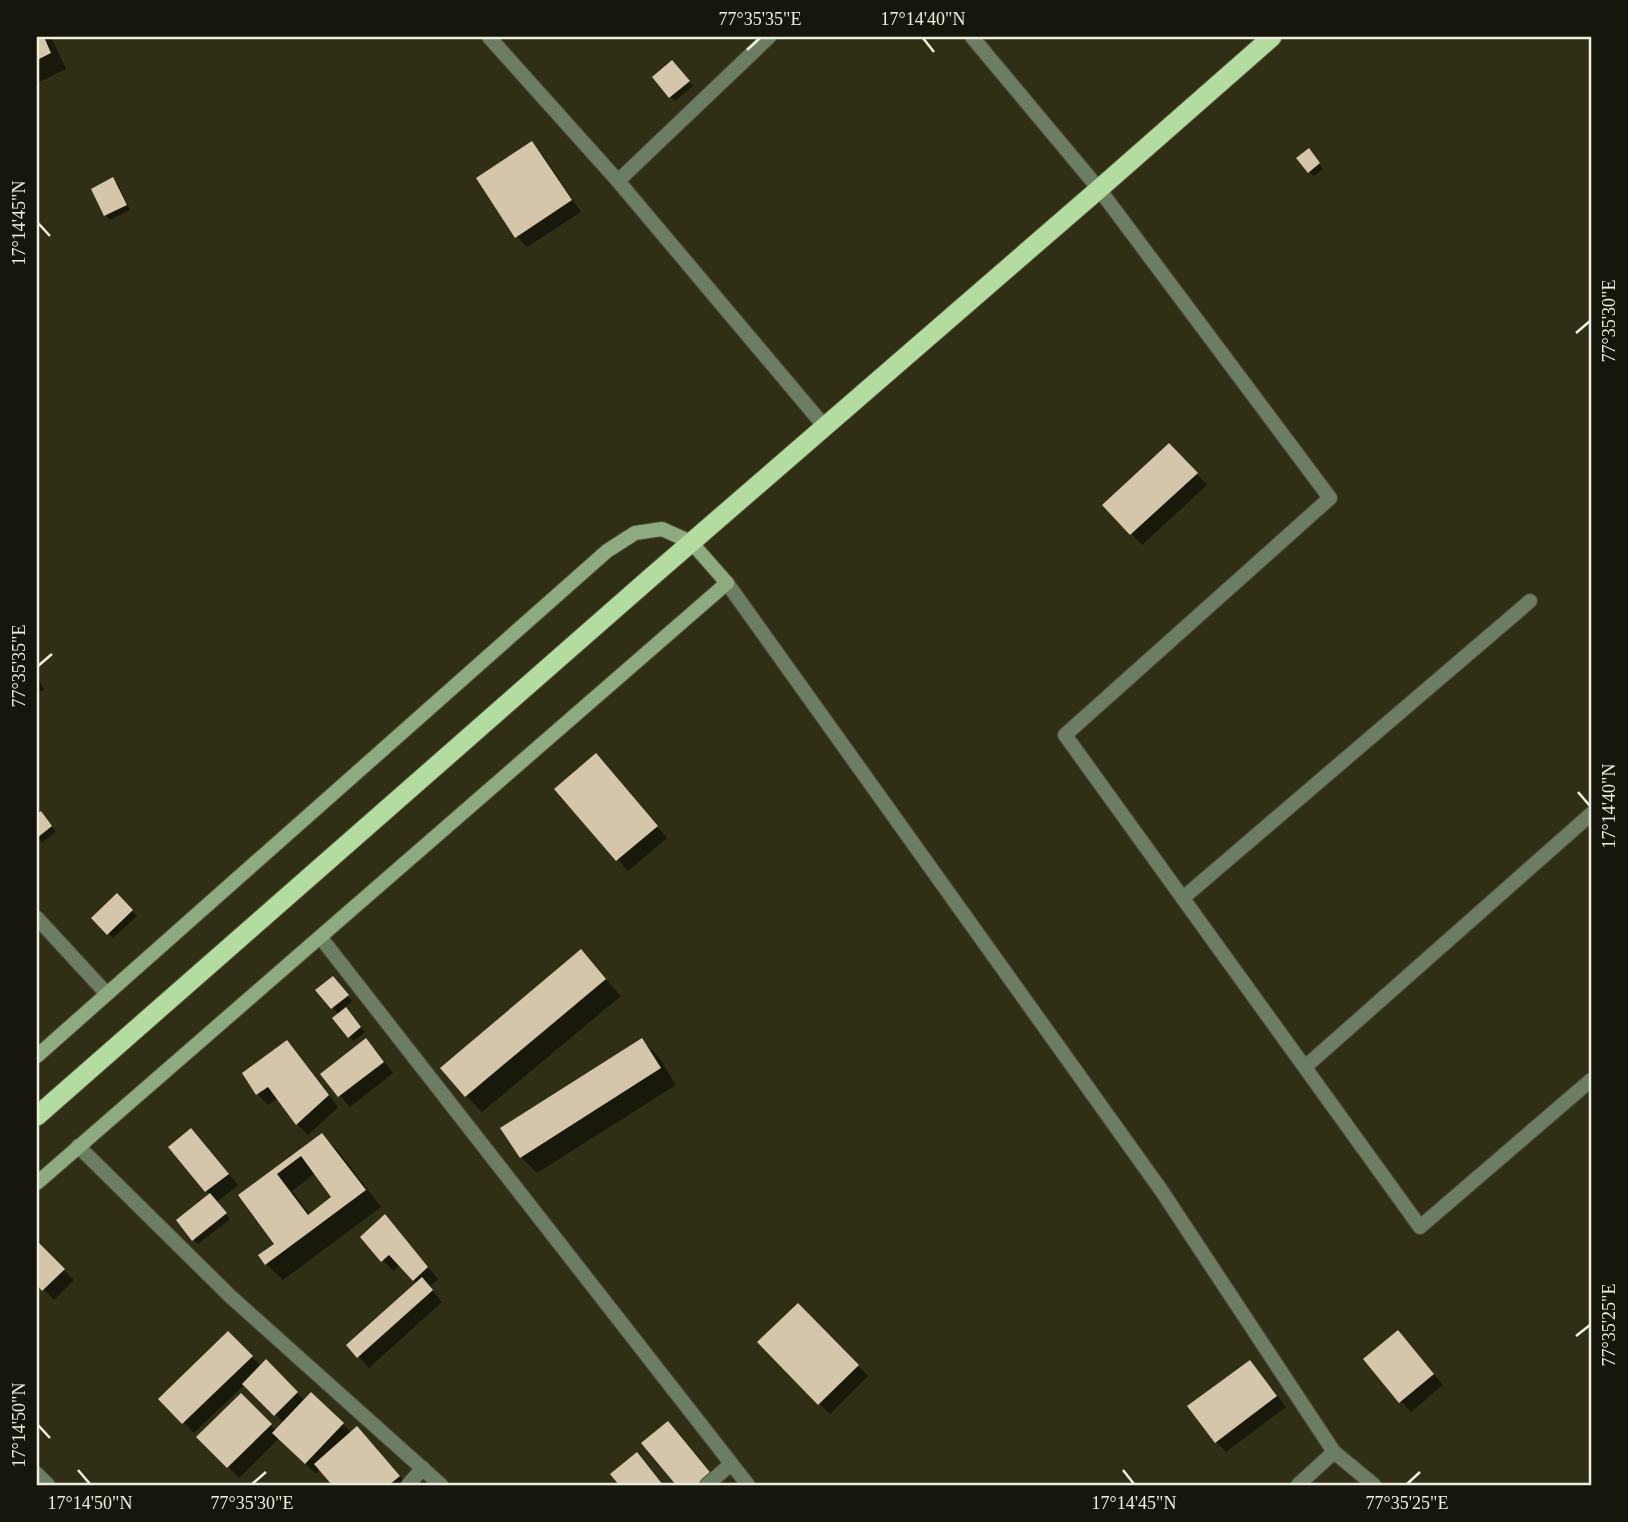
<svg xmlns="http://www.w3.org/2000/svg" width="1628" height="1522" viewBox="0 0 1628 1522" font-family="Georgia,serif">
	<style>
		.shadow { fill: #0007; fill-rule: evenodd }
		.building { fill: #d5c5aa; fill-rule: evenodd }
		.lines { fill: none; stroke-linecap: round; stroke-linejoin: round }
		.minor-casing { stroke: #4b4a32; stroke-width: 16 }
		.secondary-casing { stroke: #4b4a32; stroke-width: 16 }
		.trunk-casing { stroke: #4b4a32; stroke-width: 21 }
		.minor { stroke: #6c7d63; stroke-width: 14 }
		.secondary { stroke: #8eaa80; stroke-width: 14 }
		.trunk { stroke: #b5dca0; stroke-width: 19 }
		.ticks { fill: none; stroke: #eeefdf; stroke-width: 2.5 }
		.neatline { fill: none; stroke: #eeefdf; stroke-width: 2.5 }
		.ticks-label { font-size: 18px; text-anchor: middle; fill: #eeefdf }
	</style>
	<rect width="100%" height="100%" fill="#302f16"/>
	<!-- shadow -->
	<g class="shadow">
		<polygon points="37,37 51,37 66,69 37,83"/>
		<polygon points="677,67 693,86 675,101 670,97"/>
		<polygon points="532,143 542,154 581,212 527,247 517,237"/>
		<polygon points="1313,155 1323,169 1314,176 1309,172"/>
		<polygon points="113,180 118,184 130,210 110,220 105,215"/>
		<polygon points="1169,445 1207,485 1142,545 1104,505"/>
		<polygon points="37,676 44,690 37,693"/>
		<polygon points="606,766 667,838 628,871 557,789"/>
		<polygon points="41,813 56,832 42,842 37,837 37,816"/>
		<polygon points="117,895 137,916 113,938 93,918"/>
		<polygon points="581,952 621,996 482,1112 466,1096"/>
		<polygon points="337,983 352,1001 344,1008 365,1032 354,1041 349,1037 339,1015 317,990"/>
		<polygon points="641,1040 658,1056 676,1085 537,1173 521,1157"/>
		<polygon points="366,1041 376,1051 393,1073 350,1107 340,1096 323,1074"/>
		<polygon points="287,1042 297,1053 338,1107 308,1135 297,1124 278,1098 268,1105 258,1094 245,1074"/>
		<polygon points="191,1130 238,1185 217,1202 230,1219 198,1244 194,1240 210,1195 171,1148"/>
		<path d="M322 1135 338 1151 381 1207 283 1280 266 1264 276 1244 240 1196ZM315 1173 334 1198 310 1215 292 1191Z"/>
		<polygon points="395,1227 438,1279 429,1287 442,1302 369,1368 348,1345 417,1284 400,1265 393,1271 362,1237"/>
		<polygon points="37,1244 74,1280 54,1300 37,1282"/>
		<polygon points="798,1305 868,1376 830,1414 759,1343"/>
		<polygon points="228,1333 262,1367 266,1362 305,1401 311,1394 352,1433 368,1439 408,1485 334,1485 320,1469 316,1474 279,1438 239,1478 199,1437 241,1395 276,1431 284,1423 245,1384 194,1433 161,1399"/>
		<polygon points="1408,1343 1443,1385 1411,1412 1401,1401"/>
		<polygon points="1250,1362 1260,1373 1286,1407 1226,1452 1216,1441"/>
	</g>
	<!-- building -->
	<g class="building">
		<polygon points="37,37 44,37 51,53 37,60"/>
		<polygon points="672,60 690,81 669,98 652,77"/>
		<polygon points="532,141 572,200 515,238 476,178"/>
		<polygon points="1309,148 1320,163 1308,173 1296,158"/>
		<polygon points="113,177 127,205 104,216 91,189"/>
		<polygon points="1169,443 1198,473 1130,535 1102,505"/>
		<polygon points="596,753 658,826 616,861 554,789"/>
		<polygon points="41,811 52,826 37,838 37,814"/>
		<polygon points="117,893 133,910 107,935 91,918"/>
		<polygon points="581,949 606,979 465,1097 440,1068"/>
		<polygon points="333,976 349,995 331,1009 315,990"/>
		<polygon points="346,1007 361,1027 348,1038 332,1018"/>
		<polygon points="366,1038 384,1062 338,1097 320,1074"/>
		<polygon points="642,1038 661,1068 520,1158 500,1128"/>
		<polygon points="287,1040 329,1095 296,1125 268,1087 256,1095 242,1073"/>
		<polygon points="191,1128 229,1174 205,1192 168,1147"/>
		<path d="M322 1133 366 1190 265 1265 258 1255 274 1244 238 1195ZM301 1156 331 1197 308 1215 277 1174Z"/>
		<polygon points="210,1193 227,1213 192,1241 176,1220"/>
		<polygon points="385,1214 428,1267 413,1281 389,1255 381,1262 360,1237"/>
		<polygon points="37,1241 65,1269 42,1291 37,1285"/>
		<polygon points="422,1277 433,1290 357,1358 346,1345"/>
		<polygon points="798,1303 859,1365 818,1405 757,1342"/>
		<polygon points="1398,1330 1434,1374 1399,1403 1363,1359"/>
		<polygon points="228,1331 253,1356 182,1424 158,1399"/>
		<polygon points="266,1359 298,1392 274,1416 242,1384"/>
		<polygon points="1250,1360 1277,1396 1215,1443 1187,1406"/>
		<polygon points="311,1392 344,1423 305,1464 272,1433"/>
		<polygon points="241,1393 272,1424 227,1468 196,1437"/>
		<polygon points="668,1421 713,1476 702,1485 676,1485 641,1443"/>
		<polygon points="357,1426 400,1476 389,1485 332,1485 314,1464"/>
		<polygon points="637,1452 663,1485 619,1485 610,1474"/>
	</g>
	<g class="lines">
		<defs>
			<g id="minor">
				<polyline points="489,37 618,181 825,427"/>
				<polyline points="972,37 1099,189 1330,498 1065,735 1420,1227 1591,1080"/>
				<polyline points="618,181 769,37"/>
				<polyline points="727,583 1161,1190 1334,1452 1374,1485"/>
				<polyline points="1183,898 1530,601"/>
				<polyline points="37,918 107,994"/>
				<polyline points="321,938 748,1485"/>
				<polyline points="1305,1067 1591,814"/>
				<polyline points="78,1146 231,1297 441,1485"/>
				<polyline points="37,1474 48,1485"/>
				<polyline points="408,1485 423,1468"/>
				<polyline points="707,1485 731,1464"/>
				<polyline points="1298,1485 1334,1452"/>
			</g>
			<polyline id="secondary" points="37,1056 607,551 635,533 662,529 691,542 727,583 37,1183"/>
			<polyline id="trunk" points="37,1116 649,579 1099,189 1272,37"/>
		</defs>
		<!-- minor casing -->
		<use href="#minor" class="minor-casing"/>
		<!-- secondary casing -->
		<use href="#secondary" class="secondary-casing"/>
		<!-- trunk casing -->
		<use href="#trunk" class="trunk-casing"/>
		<!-- minor -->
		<use href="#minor" class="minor"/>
		<!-- secondary -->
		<use href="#secondary" class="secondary"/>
		<!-- trunk -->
		<use href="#trunk" class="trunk"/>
	</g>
	<!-- ticks -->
	<path class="ticks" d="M923 38 934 52M747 50 760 38M38 223 50 236M1576 333 1590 321M38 666 52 654M1578 792 1590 806M1576 1336 1590 1325M38 1425 50 1438M78 1470 90 1484M1123 1470 1134 1484M252 1484 266 1472M1407 1484 1420 1472"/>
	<!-- border -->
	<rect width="1628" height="1522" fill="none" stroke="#17160c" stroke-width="77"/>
	<rect x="38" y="38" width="1552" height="1446" class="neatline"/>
	<g class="ticks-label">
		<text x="760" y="25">77°35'35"E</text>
		<text x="923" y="25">17°14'40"N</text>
		<text transform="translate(19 223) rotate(-90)" y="6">17°14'45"N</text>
		<text transform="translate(1609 321) rotate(-90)" y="6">77°35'30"E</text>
		<text transform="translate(19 666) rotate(-90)" y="6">77°35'35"E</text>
		<text transform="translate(1609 806) rotate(-90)" y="6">17°14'40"N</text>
		<text transform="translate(1609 1325) rotate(-90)" y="6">77°35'25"E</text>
		<text transform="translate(19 1425) rotate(-90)" y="6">17°14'50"N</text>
		<text x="90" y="1509">17°14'50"N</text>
		<text x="252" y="1509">77°35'30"E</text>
		<text x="1134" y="1509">17°14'45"N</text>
		<text x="1407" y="1509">77°35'25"E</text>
	</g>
</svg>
